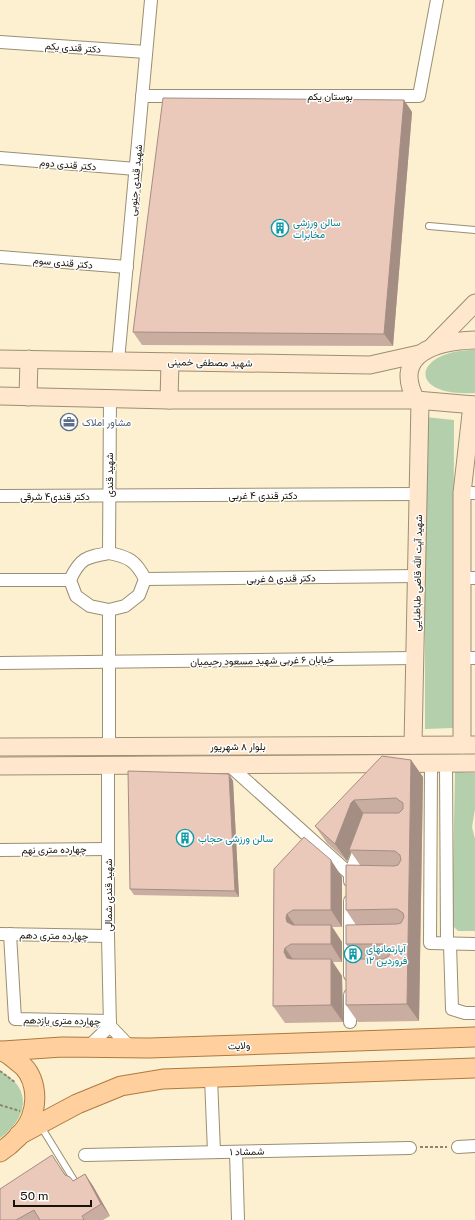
<svg xmlns="http://www.w3.org/2000/svg" width="475" height="1220" viewBox="0 0 475 1220" font-family="'Public Sans',Vazirmatn,sans-serif">
	<style>
		.green { fill: #b4cfac }
		.lines { fill: none; stroke-linecap: round; stroke-linejoin: round }
		.lane-casing { stroke: #9a8f72; stroke-width: 8 }
		.street-casing { stroke: #9a8f72; stroke-width: 14 }
		.secondary-casing { stroke: #9a8f72; stroke-width: 19 }
		.primary-casing { stroke: #ae793e; stroke-width: 21 }
		.path { stroke: #8c846e; stroke-width: 2; stroke-dasharray: 3 2; stroke-linecap: butt }
		.lane { stroke: #fff; stroke-width: 6 }
		.street { stroke: #fff; stroke-width: 12 }
		.secondary { stroke: #ffe7ce; stroke-width: 17 }
		.primary { stroke: #ffd09d; stroke-width: 19 }
		.wall { fill: #c9ada1 }
		.shaded-wall { fill: #a48d83 }
		.building { fill: #eac9bb; stroke: #a48d83 }
		.labels { text-anchor: middle; dominant-baseline: central; stroke-width: 3; stroke-linejoin: round; paint-order: stroke }
		.street-label { font-size: 10px; fill: #171308; stroke: #fefefe }
		.culture-label { font-size: 10px; fill: #0d838f; stroke: #fefefe; text-anchor: start }
		.service-label { font-size: 10px; fill: #4e5e75; stroke: #fefefe; text-anchor: start }
	</style>
	<rect width="100%" height="100%" fill="#fcf0d1"/>
	<!-- green -->
	<g class="green">
		<path d="M475 350V393C405 397 413 350 475 350Z"/>
		<polygon points="425,417 454,420 453,728 425,729"/>
		<polygon points="455,772 475,773 475,809 472,827 475,839 475,931 458,931 452,925"/>
		<path d="M0 1071C33 1088 28 1118 0 1138Z"/>
	</g>
	<g class="lines">
		<defs>
			<g id="lane">
				<polyline points="429,226 475,230"/>
				<polyline points="40,1125 77,1185"/>
			</g>
			<g id="street">
				<polyline points="0,42 146,52"/>
				<polyline points="142,96 419,96 437,0"/>
				<polyline points="0,158 136,169"/>
				<polyline points="0,257 127,267"/>
				<polyline points="118,361 151,0"/>
				<polyline points="462,493 475,493"/>
				<polyline points="0,496 417,494"/>
				<path d="M109 553C129 557 136 561 145 579L139 595 125 606 109 610 90 606 76 596 70 580C80 558 86 557 109 553Z"/>
				<polyline points="109,553 110,398"/>
				<polyline points="462,578 475,578"/>
				<polyline points="145,579 418,576"/>
				<polyline points="0,580 70,580"/>
				<polyline points="462,658 475,658"/>
				<polyline points="0,663 415,658"/>
				<polyline points="109,747 109,610"/>
				<polyline points="431,764 430,943 475,944"/>
				<polyline points="446,764 447,944"/>
				<polyline points="108,765 108,936 110,1026"/>
				<polyline points="229,765 350,874 356,874"/>
				<polyline points="0,850 108,849"/>
				<polyline points="350,881 350,874 361,845"/>
				<polyline points="0,934 108,936"/>
				<polyline points="10,934 15,1019 110,1021"/>
				<polyline points="450,944 452,1009 465,1013 475,1013"/>
				<polyline points="350,975 350,901"/>
				<polyline points="350,1022 350,995"/>
				<polyline points="87,1048 110,1026 131,1048"/>
				<polyline points="211,1078 214,1152"/>
				<polyline points="458,1147 475,1146"/>
				<polyline points="236,1152 238,1220"/>
				<polyline points="85,1155 410,1148"/>
			</g>
			<g id="secondary">
				<path d="M475 340C438 341 391 353 416 400L475 405"/>
				<polyline points="433,346 475,303"/>
				<polyline points="0,359 370,365 419,354"/>
				<polyline points="0,396 169,400 416,400"/>
				<polyline points="28,397 29,359"/>
				<polyline points="169,400 170,362"/>
				<polyline points="413,745 420,401"/>
				<polyline points="462,745 462,493 472,405"/>
				<polyline points="0,747 475,745"/>
				<polyline points="0,766 475,763"/>
			</g>
			<g id="primary">
				<path d="M0 1051C7 1052 13 1058 18 1062 36 1074 38 1100 31 1118 26 1131 11 1145 0 1152"/>
				<polyline points="3,1051 62,1047 149,1048 475,1037"/>
				<polyline points="19,1135 77,1104 121,1086 163,1079 475,1068"/>
			</g>
		</defs>
		<!-- lane casing -->
		<use href="#lane" class="lane-casing"/>
		<!-- street casing -->
		<use href="#street" class="street-casing"/>
		<!-- secondary casing -->
		<use href="#secondary" class="secondary-casing"/>
		<!-- primary casing -->
		<use href="#primary" class="primary-casing"/>
		<!-- path -->
		<g class="path">
			<polyline points="0,1071 16,1083"/>
			<polyline points="0,1105 20,1111"/>
			<polyline points="420,1147 447,1147"/>
		</g>
		<!-- lane -->
		<use href="#lane" class="lane"/>
		<!-- street -->
		<use href="#street" class="street"/>
		<!-- secondary -->
		<use href="#secondary" class="secondary"/>
		<!-- primary -->
		<use href="#primary" class="primary"/>
	</g>
	<!-- wall -->
	<g class="wall">
		<polygon points="404,100 412,112 393,346 142,345 133,332"/>
		<polygon points="411,760 423,777 419,1021 358,1022 346,1005 356,959 346,944 356,925 346,910 360,865 351,852 347,861 327,843 315,826"/>
		<polygon points="229,774 233,781 239,897 134,895 130,889"/>
		<polygon points="274,869 342,877 342,927 332,927 342,942 342,962 332,962 342,976 343,1022 285,1023 273,1006"/>
		<polygon points="61,1168 66,1176 73,1181 85,1174 93,1186 110,1216 103,1220 0,1220"/>
	</g>
	<!-- shaded-wall -->
	<g class="shaded-wall">
		<polygon points="404,100 412,112 393,346 384,334"/>
		<polygon points="411,760 423,777 419,1021 407,1004"/>
		<polygon points="229,774 233,781 239,897 235,891"/>
		<polygon points="354,800 366,817 349,850 351,852 347,861 335,844 351,803"/>
		<polygon points="331,860 342,877 342,927 331,910"/>
		<polygon points="287,914 299,931 287,922 286,918"/>
		<polygon points="331,925 342,942 342,962 331,944"/>
		<polygon points="285,948 297,965 287,958 284,952"/>
		<polygon points="331,959 342,976 343,1022 331,1005"/>
		<polygon points="85,1174 93,1186 110,1216 101,1204"/>
	</g>
	<!-- building -->
	<g class="building">
		<polygon points="163,98 404,100 384,334 133,332"/>
		<polygon points="382,756 411,760 407,1004 346,1005 346,959 383,959 389,956 390,952 387,946 383,944 346,944 346,925 397,924 401,923 404,917 403,913 397,909 346,910 346,865 394,866 398,865 401,860 400,855 395,851 349,850 363,813 399,813 403,809 403,803 396,798 354,800 351,803 335,844 315,826"/>
		<polygon points="128,771 229,774 235,891 130,889"/>
		<polygon points="304,837 331,860 331,910 293,910 287,914 286,918 287,922 293,925 331,925 331,944 291,944 285,948 284,952 287,958 291,959 331,959 331,1005 273,1006 274,869"/>
		<polygon points="52,1155 65,1175 70,1177 73,1181 85,1174 101,1204 82,1216 84,1220 40,1220 34,1210 16,1220 0,1220 0,1189"/>
	</g>
	<!-- icons -->
	<defs>
		<symbol id="building-ring" viewBox="-11 -11 22 22"><circle r="9.5" fill="#fefefe" stroke="#0f9aa8" stroke-width="1.5"/><path d="M-4-6H4V6H1V3H-1V6H-4ZM-2.5-4.3h1.7v1.8h-1.7ZM.8-4.3h1.7v1.8H.8ZM-2.5-1h1.7V.8h-1.7ZM.8-1h1.7V.8H.8Z" fill="#0f9aa8"/></symbol>
		<symbol id="office-ring" viewBox="-11 -11 22 22"><circle r="9.5" fill="#fefefe" stroke="#5c6f8a" stroke-width="1.5"/><path d="M-6-3h4V-5.5h4V-3h4V5H-6ZM-1-4.5V-3h2v-1.5ZM-6 0V1H6V0Z" fill="#5c6f8a"/></symbol>
	</defs>
	<g fill-rule="evenodd">
		<use href="#building-ring" x="270" y="218" width="20" height="20"/>
		<use href="#office-ring" x="59" y="412" width="20" height="20"/>
		<use href="#building-ring" x="175" y="828" width="20" height="20"/>
		<use href="#building-ring" x="343" y="944" width="20" height="20"/>
	</g>
	<g class="labels">
		<!-- street labels -->
		<g class="street-label">
			<text transform="translate(73 47) rotate(4)">دکتر قندی یکم</text>
			<text x="330" y="96">بوستان یکم</text>
			<text transform="translate(68 164) rotate(5)">دکتر قندی دوم</text>
			<text transform="translate(135 180) rotate(-85)">شهید قندی جنوبی</text>
			<text transform="translate(63 262) rotate(5)">دکتر قندی سوم</text>
			<text transform="translate(210 362) rotate(1)">شهید مصطفی خمینی</text>
			<text transform="translate(109 475) rotate(-90)">شهید قندی</text>
			<text x="263" y="495">دکتر قندی ۴ غربی</text>
			<text x="55" y="496">دکتر قندی۴ شرقی</text>
			<text transform="translate(417 573) rotate(-89)">شهید آیت الله قاضی طباطبایی</text>
			<text transform="translate(281 578) rotate(-1)">دکتر قندی ۵ غربی</text>
			<text transform="translate(262 660) rotate(-1)">خیابان ۶ غربی شهید مسعود رحیمیان</text>
			<text x="238" y="746">بلوار ۸ شهریور</text>
			<text transform="translate(54 849) rotate(-1)">چهارده متری نهم</text>
			<text transform="translate(108 895) rotate(-90)">شهید قندی شمالی</text>
			<text transform="translate(54 935) rotate(1)">چهارده متری دهم</text>
			<text transform="translate(62 1020) rotate(1)">چهارده متری یازدهم</text>
			<text transform="translate(239 1045) rotate(-2)">ولایت</text>
			<text transform="translate(247 1151) rotate(-1)">شمشاد ۱</text>
		</g>
		<!-- culture labels -->
		<g class="culture-label">
			<text x="293" y="222">سالن ورزشی<tspan x="293" dy="12">مخابرات</tspan></text>
			<text x="198" y="838">سالن ورزشی حجاب</text>
			<text x="366" y="948">آپارتمانهای<tspan x="366" dy="12">۱۲ فروردین</tspan></text>
		</g>
		<!-- service labels -->
		<g class="service-label">
			<text x="82" y="422">مشاور املاک</text>
		</g>
	</g>
	<!-- scale -->
	<path d="M14 1200v6h77v-6" fill="none" stroke="#171308" stroke-width="2"/>
	<text x="20" y="1200" font-size="12" fill="#171308" stroke="#fefefe" stroke-width="3" paint-order="stroke">50 m</text>
</svg>
